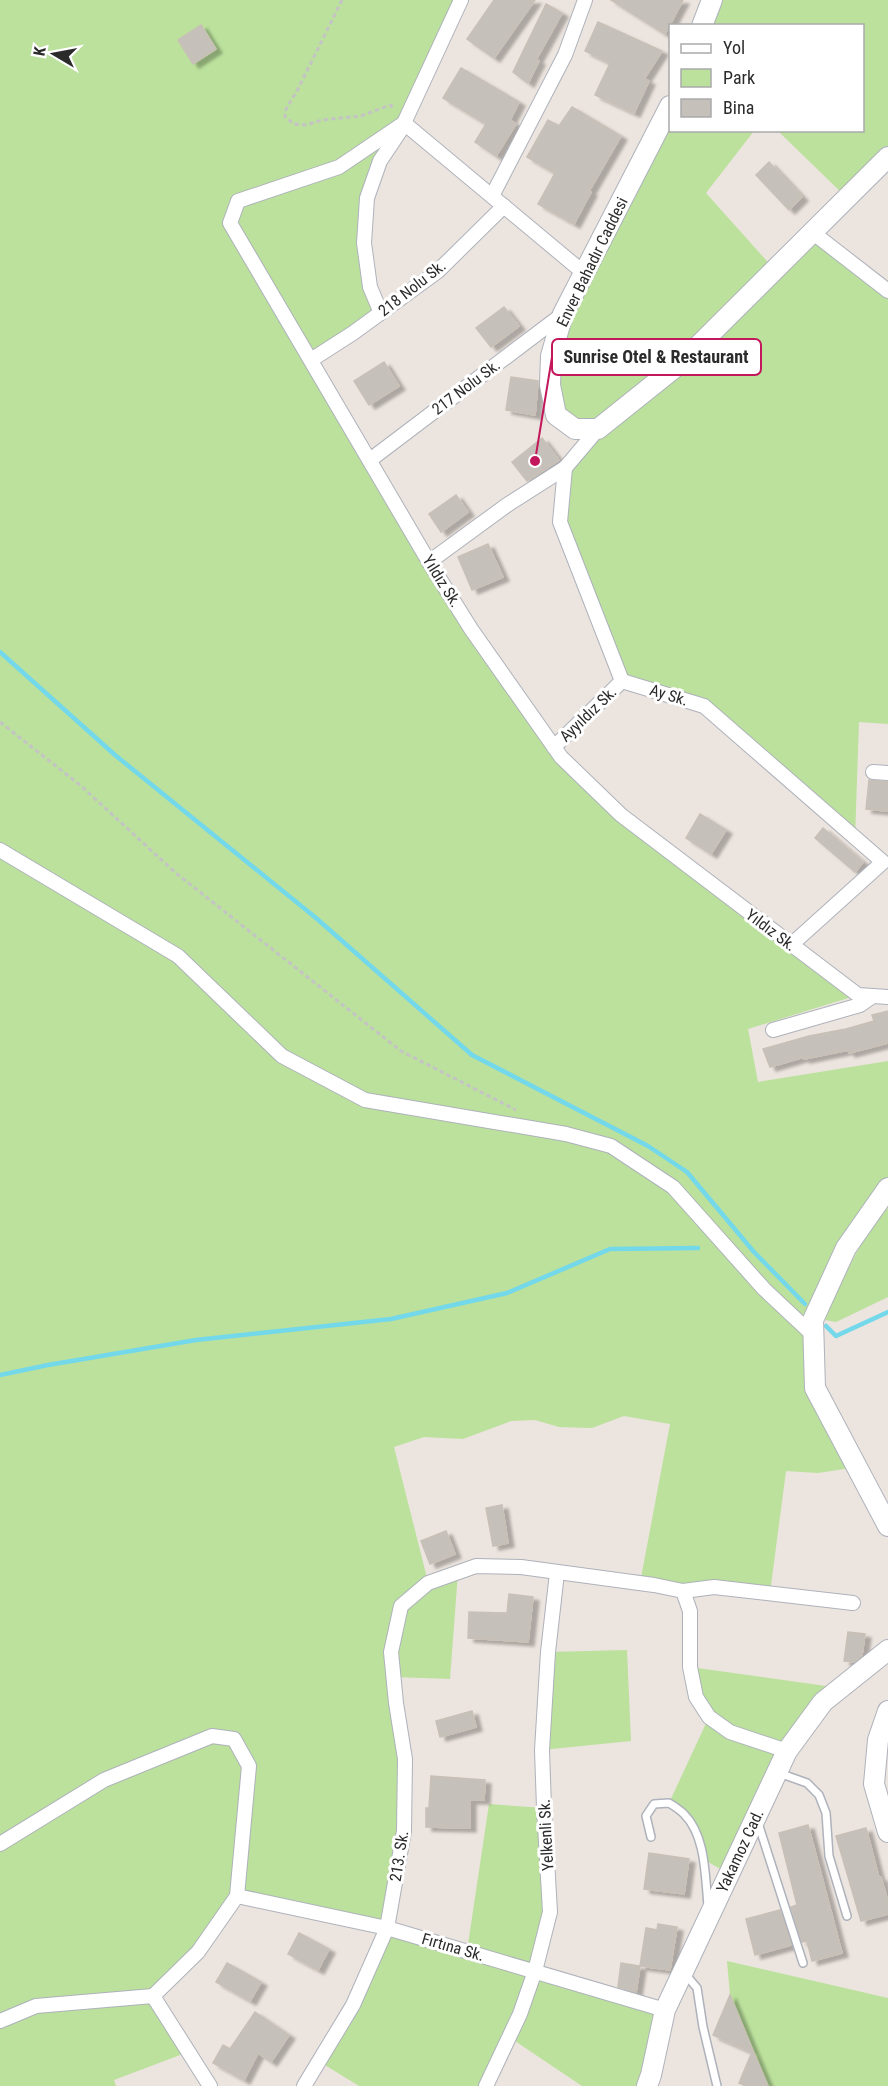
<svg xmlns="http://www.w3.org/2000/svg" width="888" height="2086" viewBox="0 0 888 2086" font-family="'Roboto Condensed',sans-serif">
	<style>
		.green { fill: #bbe19c }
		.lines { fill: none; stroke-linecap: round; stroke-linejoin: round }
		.stream { stroke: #74d8eb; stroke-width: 4.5 }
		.building { fill: #c5c0b9; stroke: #c8c0b7; stroke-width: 1.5; filter: url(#shadow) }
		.lane-casing { stroke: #aeb2bb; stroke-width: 10 }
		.street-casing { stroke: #aeb2bb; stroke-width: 16 }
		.secondary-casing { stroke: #aeb2bb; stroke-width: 22 }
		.path { stroke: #c4c4c4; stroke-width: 3; stroke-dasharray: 4.5 3; stroke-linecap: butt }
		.lane { stroke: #fff; stroke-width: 7 }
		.street { stroke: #fff; stroke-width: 14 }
		.secondary { stroke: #fff; stroke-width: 20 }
		.labels { text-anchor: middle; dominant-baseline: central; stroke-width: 6; stroke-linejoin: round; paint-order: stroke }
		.street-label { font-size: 16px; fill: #2b2b2b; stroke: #fff }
		.leader { fill: none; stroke: #c2185b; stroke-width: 2 }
		.callout-dot { fill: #c2185b; stroke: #fff; stroke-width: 2 }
		.callout { fill: #fff; stroke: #c2185b; stroke-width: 2 }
		.callout-label { font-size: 18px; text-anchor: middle; font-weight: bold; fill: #2b2b2b }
	</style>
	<defs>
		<filter id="shadow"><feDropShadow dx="6" dy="4" stdDeviation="1.5" flood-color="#0004"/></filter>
	</defs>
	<rect width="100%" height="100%" fill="#ece4de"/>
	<!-- green -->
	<g class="green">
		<polygon points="0,0 461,0 380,161 364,243 381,313 312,361 429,562 561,757 621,815 858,995 748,1029 758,1082 888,1061 888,1188 813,1320 815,1388 857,1467 818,1473 786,1471 770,1593 640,1583 670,1424 624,1416 592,1428 559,1427 535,1420 511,1421 463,1439 424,1437 394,1447 428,1582 458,1573 450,1679 394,1677 404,1831 387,1927 467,1951 489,1804 544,1808 550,1912 535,1970 665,2010 647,2086 582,2086 509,2037 486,2086 359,2086 320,2062 386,1928 238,1896 153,1996 188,2052 114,2080 116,2086 0,2086"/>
		<polygon points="712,0 888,0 888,157 847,198 778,131 862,130 862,26 702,26"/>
		<polygon points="670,106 670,130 754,131 706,193 774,269 812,232 888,291 888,724 859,722 855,838 704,706 622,681 560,522 565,468 598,429 556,415 551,356"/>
		<path d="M888 1208V1297L836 1322 825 1320C839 1285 862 1235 888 1208Z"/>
		<polygon points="627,1650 631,1741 542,1750 548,1652"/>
		<polygon points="690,1667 840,1688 823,1702 729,1874 703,1859 695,1831 669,1803 709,1717"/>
		<polygon points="727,1961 888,1998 888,2086 768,2086 730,1995"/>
	</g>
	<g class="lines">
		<!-- stream -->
		<g class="stream">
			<polyline points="0,652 115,755 316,918 472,1055 648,1146 687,1172 754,1252 805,1304"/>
			<polyline points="826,1326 836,1336 888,1312"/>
			<polyline points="0,1375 48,1365 196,1340 391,1319 507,1293 610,1249 698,1248"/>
		</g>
	</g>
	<!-- building -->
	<g class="building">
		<polygon points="494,0 535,0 494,58 467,39"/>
		<polygon points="611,0 683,0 665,34"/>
		<polygon points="546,4 562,13 536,60 539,61 528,83 513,72"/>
		<polygon points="598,22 662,51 644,79 649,81 634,113 595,95 610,63 585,51"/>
		<polygon points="201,25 216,49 193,64 178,40"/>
		<polygon points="461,68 519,102 510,120 516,124 496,156 475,142 486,124 443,98"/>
		<polygon points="572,107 621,136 589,191 591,192 574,224 538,204 555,173 527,157 548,120 559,126"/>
		<polygon points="769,162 802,197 789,210 756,175"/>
		<polygon points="504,307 519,326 491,347 476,328"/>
		<polygon points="384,362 399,386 369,405 354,381"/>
		<polygon points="511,377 538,381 535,415 506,410"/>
		<polygon points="542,438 559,460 527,481 512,462"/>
		<polygon points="456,495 468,512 441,532 429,514"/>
		<polygon points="488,544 503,577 472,590 458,557"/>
		<polygon points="869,780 888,782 888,811 866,809"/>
		<polygon points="700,814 726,830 711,854 686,838"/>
		<polygon points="823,828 863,862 855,872 815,838"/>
		<polygon points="888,1011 888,1043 849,1053 848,1050 804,1059 804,1057 770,1067 763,1049 809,1036 846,1029 874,1021 872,1015"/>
		<polygon points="502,1505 508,1543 493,1546 486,1508"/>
		<polygon points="446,1531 455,1554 430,1564 421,1541"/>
		<polygon points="509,1594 533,1597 528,1642 468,1638 469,1612 507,1613"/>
		<polygon points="848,1632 865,1634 862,1655 854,1662 844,1661"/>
		<polygon points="472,1711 476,1727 440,1737 436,1721"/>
		<polygon points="431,1776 485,1780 484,1800 470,1800 470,1828 426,1827 426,1808 429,1808"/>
		<polygon points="808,1825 842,1953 812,1961 807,1941 802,1942 791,1907 797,1905 779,1833"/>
		<polygon points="866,1828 879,1878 881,1877 888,1902 888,1914 861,1921 836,1836"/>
		<polygon points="649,1853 689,1859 684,1894 644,1889"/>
		<polygon points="780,1910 791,1945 755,1955 746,1919"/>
		<polygon points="658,1924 677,1927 670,1970 640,1966 646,1928 657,1930"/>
		<polygon points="299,1933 329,1949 318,1970 288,1954"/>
		<polygon points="227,1963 261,1982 250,2001 216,1982"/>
		<polygon points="621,1963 640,1966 636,1992 618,1987"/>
		<polygon points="730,1995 754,2053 768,2086 746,2086 739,2083 752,2052 713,2035"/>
		<polygon points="255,2012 289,2035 271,2062 258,2053 244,2080 213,2063 223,2045 230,2049"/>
	</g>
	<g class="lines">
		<defs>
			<g id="lane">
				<polyline points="779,1773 807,1783 819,1795 826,1813 829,1856 847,1916"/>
				<polyline points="758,1823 803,1963"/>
				<path d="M651 1837 646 1816 654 1804 669 1803C674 1806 680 1810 684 1814 706 1836 705 1876 708 1905"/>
				<polyline points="686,1975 697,1988 703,2027 717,2086"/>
			</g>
			<g id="street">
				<polyline points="461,0 404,123 584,273"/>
				<polyline points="404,123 339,167 238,201 230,223 429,562 471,629 561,757 621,815 858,995 888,997"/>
				<polyline points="492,196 565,55 585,0"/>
				<polyline points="812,232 888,291"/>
				<polyline points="381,313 370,287 364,243 367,198 380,161 402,128"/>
				<polyline points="311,360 353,333 438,271 504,206"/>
				<polyline points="370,460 563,314"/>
				<polyline points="565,468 560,522 622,681"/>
				<polyline points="429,562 507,505 565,468 598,429"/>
				<polyline points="622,681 704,706 883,862 791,945"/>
				<polyline points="554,747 622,681"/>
				<polyline points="873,772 888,773"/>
				<polyline points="0,850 178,956 282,1056 365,1100 566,1134 611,1146 673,1187 764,1289 813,1335"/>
				<polyline points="773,1030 860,1005 873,996"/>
				<polyline points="683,1591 714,1587 853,1603"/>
				<polyline points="0,1844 104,1780 212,1736 234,1739 249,1766 237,1896 198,1952 153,1996 210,2086"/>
				<polyline points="237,1896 387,1928 665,2010"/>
				<polyline points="0,2021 36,2006 153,1996"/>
				<polyline points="304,2086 353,2005 387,1928 404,1831 405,1759 396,1703 391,1652 401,1606 428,1583 476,1566 521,1567 654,1585 683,1591 690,1611 690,1667 696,1697 709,1717 730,1732 787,1751"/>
				<polyline points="486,2086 520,2014 535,1971 550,1912 544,1808 542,1750 548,1652 557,1573"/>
			</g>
			<g id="secondary">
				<polyline points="702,26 712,0"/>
				<polyline points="670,106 563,314 551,356 550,385 556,415 575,429 598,429 683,361 888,157"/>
				<polyline points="888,1188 846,1248 813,1320 815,1388 888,1526"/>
				<polyline points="888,1711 878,1740 874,1784 888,1832"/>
				<polyline points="647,2086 651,2075 665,2010 787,1751 823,1702 888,1650"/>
			</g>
		</defs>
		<!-- lane casing -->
		<use href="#lane" class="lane-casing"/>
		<!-- street casing -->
		<use href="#street" class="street-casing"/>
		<!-- secondary casing -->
		<use href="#secondary" class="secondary-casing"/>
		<!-- path -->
		<g class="path">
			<polyline points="342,0 297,91 286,109 285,117 294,124 306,125 322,120 361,116 390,105 394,108"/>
			<polyline points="0,722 80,785 177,874 401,1051 516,1110"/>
		</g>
		<!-- lane -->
		<use href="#lane" class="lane"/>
		<!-- street -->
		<use href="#street" class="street"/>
		<!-- secondary -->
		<use href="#secondary" class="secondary"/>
	</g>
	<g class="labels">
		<!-- street labels -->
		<g class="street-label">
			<text transform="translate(592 262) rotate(-64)">Enver Bahadır Caddesi</text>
			<text transform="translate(412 288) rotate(-38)">218 Nolu Sk.</text>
			<text transform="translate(466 387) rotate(-37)">217 Nolu Sk.</text>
			<text transform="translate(442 581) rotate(58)">Yıldız Sk.</text>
			<text transform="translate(669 695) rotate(17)">Ay Sk.</text>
			<text transform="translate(588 714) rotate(-44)">Ayyıldız Sk.</text>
			<text transform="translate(771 930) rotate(37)">Yıldız Sk.</text>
			<text transform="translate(546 1835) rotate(-93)">Yelkenli Sk.</text>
			<text transform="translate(740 1851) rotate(-65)">Yakamoz Cad.</text>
			<text transform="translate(399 1856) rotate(-81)">213. Sk.</text>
			<text transform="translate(453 1947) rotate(16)">Fırtına Sk.</text>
		</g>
	</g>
	<!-- callouts -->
	<path class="leader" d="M535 461L552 357"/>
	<circle class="callout-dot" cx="535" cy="461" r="6"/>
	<rect class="callout" x="552" y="339" width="209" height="36" rx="6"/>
	<g class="callout-label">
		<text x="656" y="363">Sunrise Otel &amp; Restaurant</text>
	</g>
	<!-- legend -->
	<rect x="669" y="24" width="195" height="108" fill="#ffffff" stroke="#aaaaaa" stroke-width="1.5"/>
	<rect x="681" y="44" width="30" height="9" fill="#ffffff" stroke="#aaaaaa" stroke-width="1.5"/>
	<text x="723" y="54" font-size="18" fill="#2b2b2b">Yol</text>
	<rect x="681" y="69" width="30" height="18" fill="#bbe19c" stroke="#aaaaaa" stroke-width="1.5"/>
	<text x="723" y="84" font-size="18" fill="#2b2b2b">Park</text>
	<rect x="681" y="99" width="30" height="18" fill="#c5c0b9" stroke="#aaaaaa" stroke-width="1.5"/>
	<text x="723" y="114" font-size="18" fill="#2b2b2b">Bina</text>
	<!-- north arrow -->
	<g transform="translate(54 54) rotate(280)" stroke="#ffffff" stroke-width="4.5" paint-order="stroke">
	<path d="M0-4.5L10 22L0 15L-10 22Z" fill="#2b2b2b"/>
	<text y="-9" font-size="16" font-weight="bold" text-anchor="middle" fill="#2b2b2b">K</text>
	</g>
</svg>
